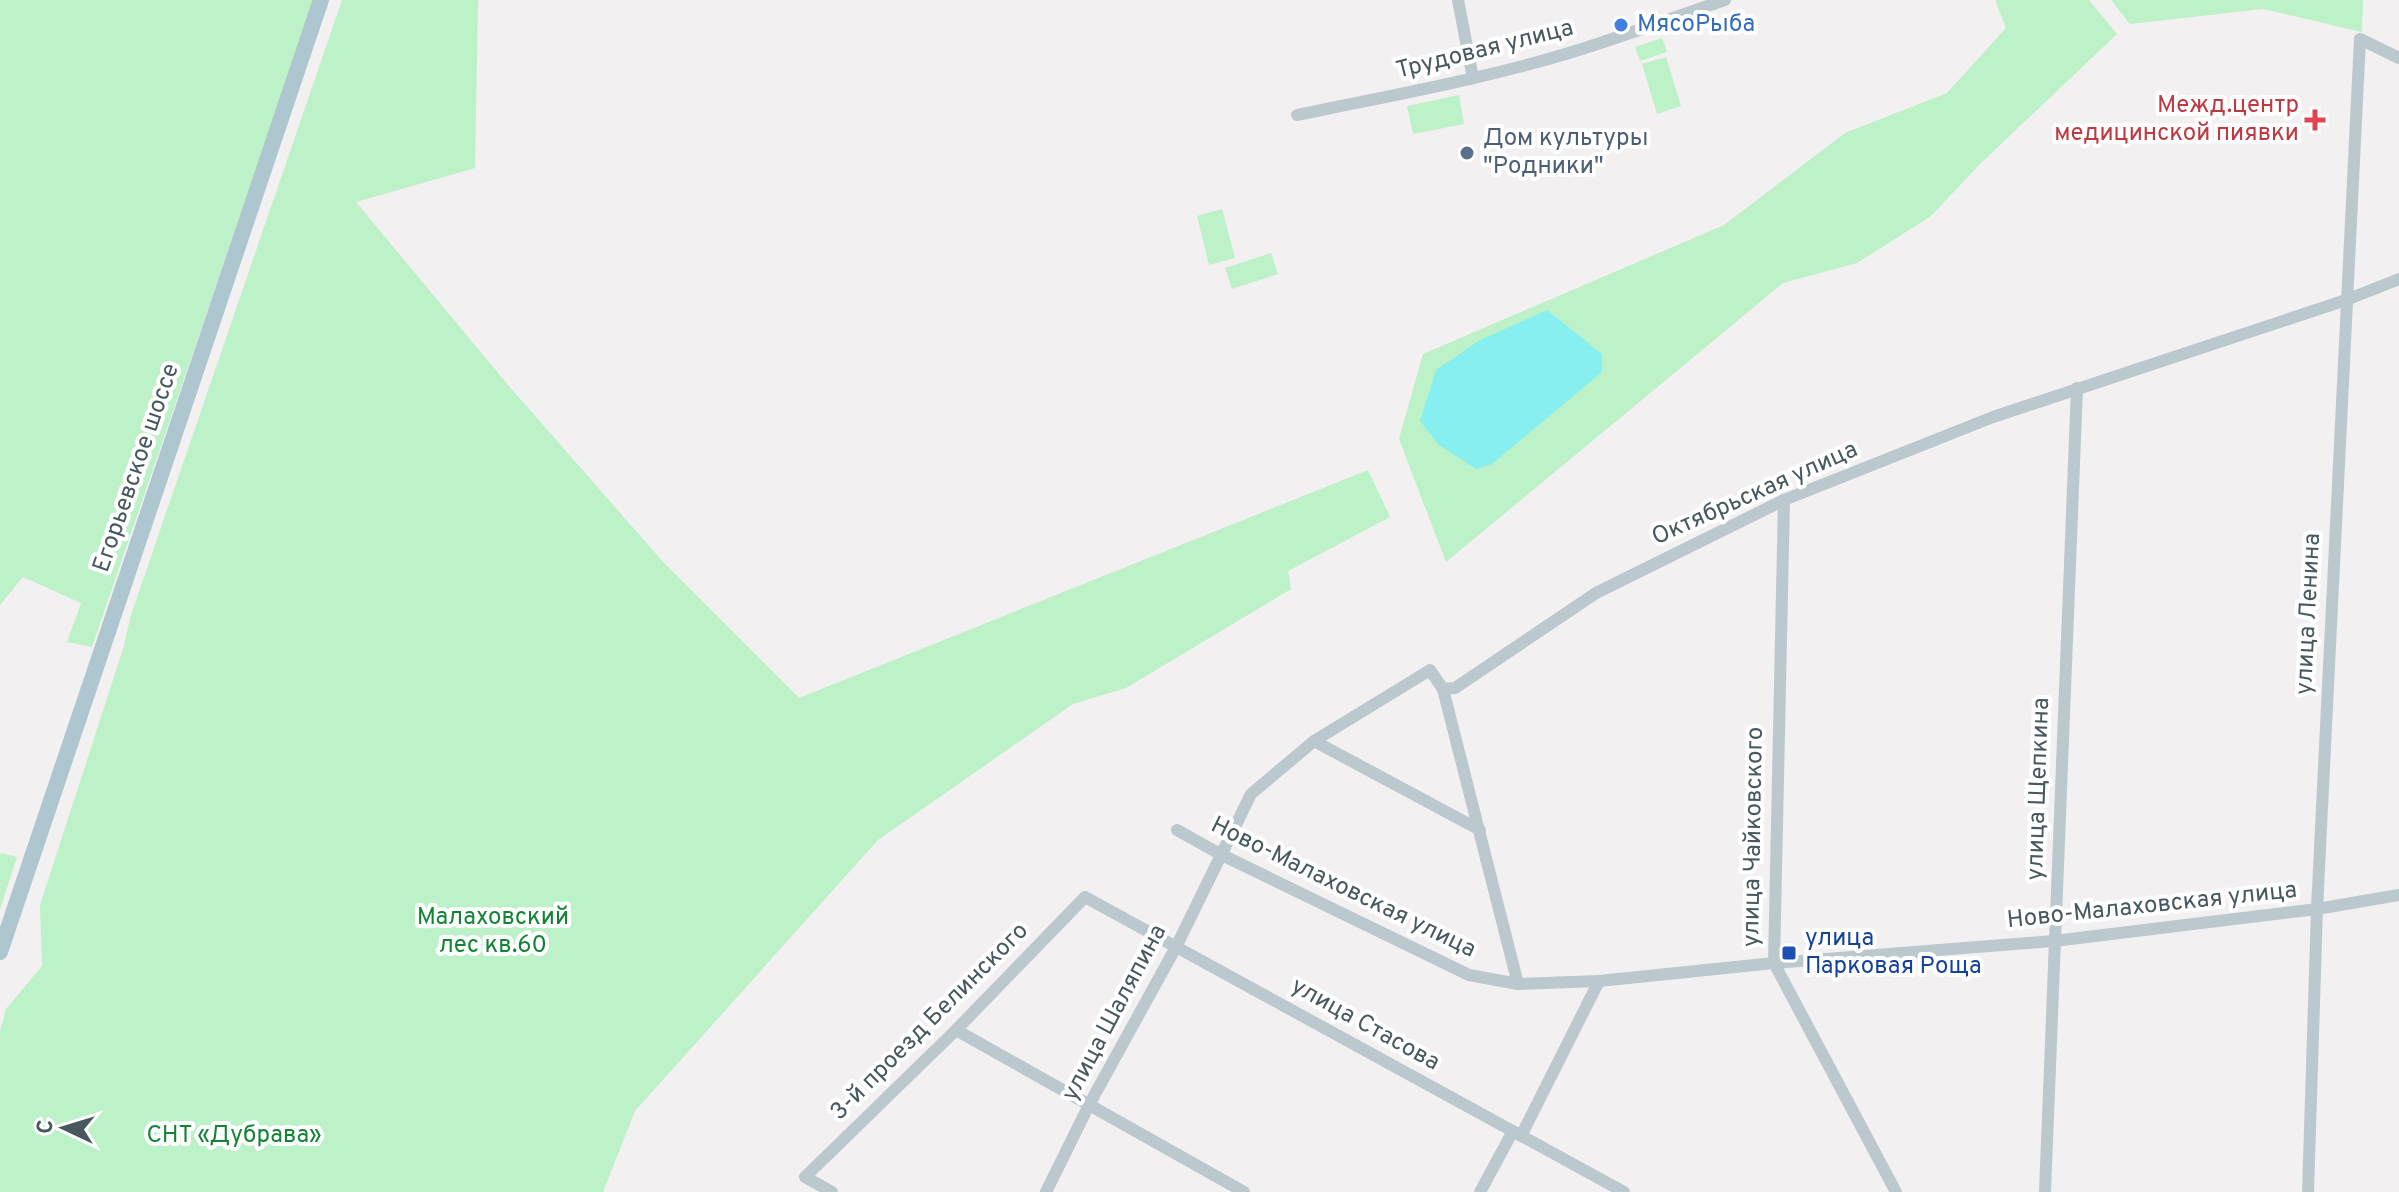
<svg xmlns="http://www.w3.org/2000/svg" width="2399" height="1192" viewBox="0 0 2399 1192" font-family="Overpass,sans-serif">
	<style>
		.green { fill: #bdf1c7 }
		.water { fill: #88eff0 }
		.lines { fill: none; stroke-linecap: round; stroke-linejoin: round }
		.minor { stroke: #bbc8cd; stroke-width: 12 }
		.major { stroke: #aec6d0; stroke-width: 16 }
		.shop-dot { fill: #3f7fe0; stroke: #fff; stroke-width: 3 }
		.health-dot { fill: #e0444e; stroke: #fff; stroke-width: 3 }
		.service-dot { fill: #5c6f8a; stroke: #fff; stroke-width: 3 }
		.transit-dot { fill: #1a4fb4; stroke: #fff; stroke-width: 3 }
		.labels { text-anchor: middle; dominant-baseline: central; stroke-width: 8; stroke-linejoin: round; paint-order: stroke }
		.shop-label { font-size: 24px; fill: #366cbe; stroke: #fff; text-anchor: start }
		.street-label { font-size: 24px; fill: #47585e; stroke: #fff }
		.health-label { font-size: 24px; fill: #be3a42; stroke: #fff; text-anchor: end }
		.service-label { font-size: 24px; fill: #4e5e75; stroke: #fff; text-anchor: start }
		.park-label { font-size: 24px; fill: #138435; stroke: #fff }
		.transit-label { font-size: 24px; fill: #164399; stroke: #fff; text-anchor: start }
	</style>
	<rect width="100%" height="100%" fill="#f2f0f0"/>
	<!-- green -->
	<g class="green">
		<polygon points="0,0 314,0 92,647 67,642 81,603 23,577 0,605"/>
		<polygon points="342,0 478,0 475,168 356,202 508,385 664,563 799,698 1368,470 1390,517 1288,571 1291,589 1126,688 1073,704 878,840 635,1111 603,1192 0,1192 0,1031 6,1009 42,966 40,905 124,646 130,618"/>
		<polygon points="1995,0 2089,0 2117,34 1981,163 1931,216 1857,263 1783,283 1446,562 1399,439 1423,354 1724,225 1845,133 1947,93 2006,28"/>
		<polygon points="2111,0 2363,0 2362,32 2263,9 2130,24"/>
		<polygon points="1662,38 1667,52 1640,61 1635,47"/>
		<polygon points="1666,57 1681,106 1657,114 1642,64"/>
		<polygon points="1459,95 1464,124 1413,134 1407,106"/>
		<polygon points="1222,209 1235,258 1209,265 1197,216"/>
		<polygon points="1271,253 1278,274 1232,289 1225,268"/>
		<polygon points="1,853 17,857 0,909 0,856"/>
	</g>
	<!-- water -->
	<polygon class="water" points="1547,310 1602,354 1602,372 1492,464 1476,469 1439,445 1420,421 1436,370 1480,340"/>
	<g class="lines">
		<!-- minor -->
		<g class="minor">
			<polyline points="1458,0 1473,78"/>
			<path d="M1297 115C1393 95 1491 78 1585 48 1632 33 1678 16 1725 0"/>
			<polyline points="1784,500 1774,963 1896,1192"/>
			<polyline points="1443,689 1518,984"/>
			<polyline points="1314,741 1480,830"/>
			<polyline points="1177,830 1220,854 1469,975 1518,984 1599,981 1774,963 2054,941 2317,909 2399,895"/>
			<polyline points="956,1030 1244,1192"/>
			<polyline points="1521,1136 1599,981"/>
			<polyline points="832,1192 805,1177 956,1030 1085,897 1624,1192"/>
			<polyline points="1046,1192 1089,1105 1176,947 1251,794 1314,741 1430,670 1443,689 1455,688 1596,593 1784,500 1993,417 2346,300 2399,279"/>
			<polyline points="1480,1192 1513,1131"/>
			<polyline points="2045,1192 2077,388"/>
			<polyline points="2308,1192 2317,909 2360,39 2399,58"/>
		</g>
		<!-- major -->
		<polyline class="major" points="0,952 321,0"/>
	</g>
	<!-- markers -->
	<circle class="shop-dot" cx="1621" cy="25" r="8"/>
	<path class="health-dot" d="M2311 108h8v8h8v8h-8v8h-8v-8h-8v-8h8z"/>
	<circle class="service-dot" cx="1467" cy="153" r="8"/>
	<rect class="transit-dot" x="1781" y="945" width="16" height="16" rx="4"/>
	<g class="labels">
		<!-- shop labels -->
		<g class="shop-label">
			<text x="1637" y="25">МясоРыба</text>
		</g>
		<!-- street labels -->
		<g class="street-label">
			<text transform="translate(1485 50) rotate(-14)">Трудовая улица</text>
			<text transform="translate(137 468) rotate(-71)">Егорьевское шоссе</text>
			<text transform="translate(1755 494) rotate(-24)">Октябрьская улица</text>
			<text transform="translate(2309 614) rotate(-87)">улица Ленина</text>
			<text transform="translate(2039 789) rotate(-88)">улица Щепкина</text>
			<text transform="translate(1754 837) rotate(-89)">улица Чайковского</text>
			<text transform="translate(1343 888) rotate(26)">Ново-Малаховская улица</text>
			<text transform="translate(2152 906) rotate(-6)">Ново-Малаховская улица</text>
			<text transform="translate(1115 1013) rotate(-62)">улица Шаляпина</text>
			<text transform="translate(930 1022) rotate(-45)">3-й проезд Белинского</text>
			<text transform="translate(1365 1025) rotate(29)">улица Стасова</text>
		</g>
		<!-- health labels -->
		<g class="health-label">
			<text x="2299" y="106">Межд.центр<tspan x="2299" dy="28">медицинской пиявки</tspan></text>
		</g>
		<!-- service labels -->
		<g class="service-label">
			<text x="1483" y="139">Дом культуры<tspan x="1483" dy="28">"Родники"</tspan></text>
		</g>
		<!-- park labels -->
		<g class="park-label">
			<text x="493" y="918">Малаховский<tspan x="493" dy="28">лес кв.60</tspan></text>
			<text x="234" y="1136">СНТ «Дубрава»</text>
		</g>
		<!-- transit labels -->
		<g class="transit-label">
			<text x="1805" y="939">улица<tspan x="1805" dy="28">Парковая Роща</tspan></text>
		</g>
	</g>
	<!-- north arrow -->
	<g transform="translate(64 1128) rotate(274)" stroke="#ffffff" stroke-width="6" paint-order="stroke">
	<path d="M0-6L14 30L0 20L-14 30Z" fill="#47585e"/>
	<text y="-12" font-size="22" font-weight="bold" text-anchor="middle" fill="#47585e">С</text>
	</g>
</svg>
